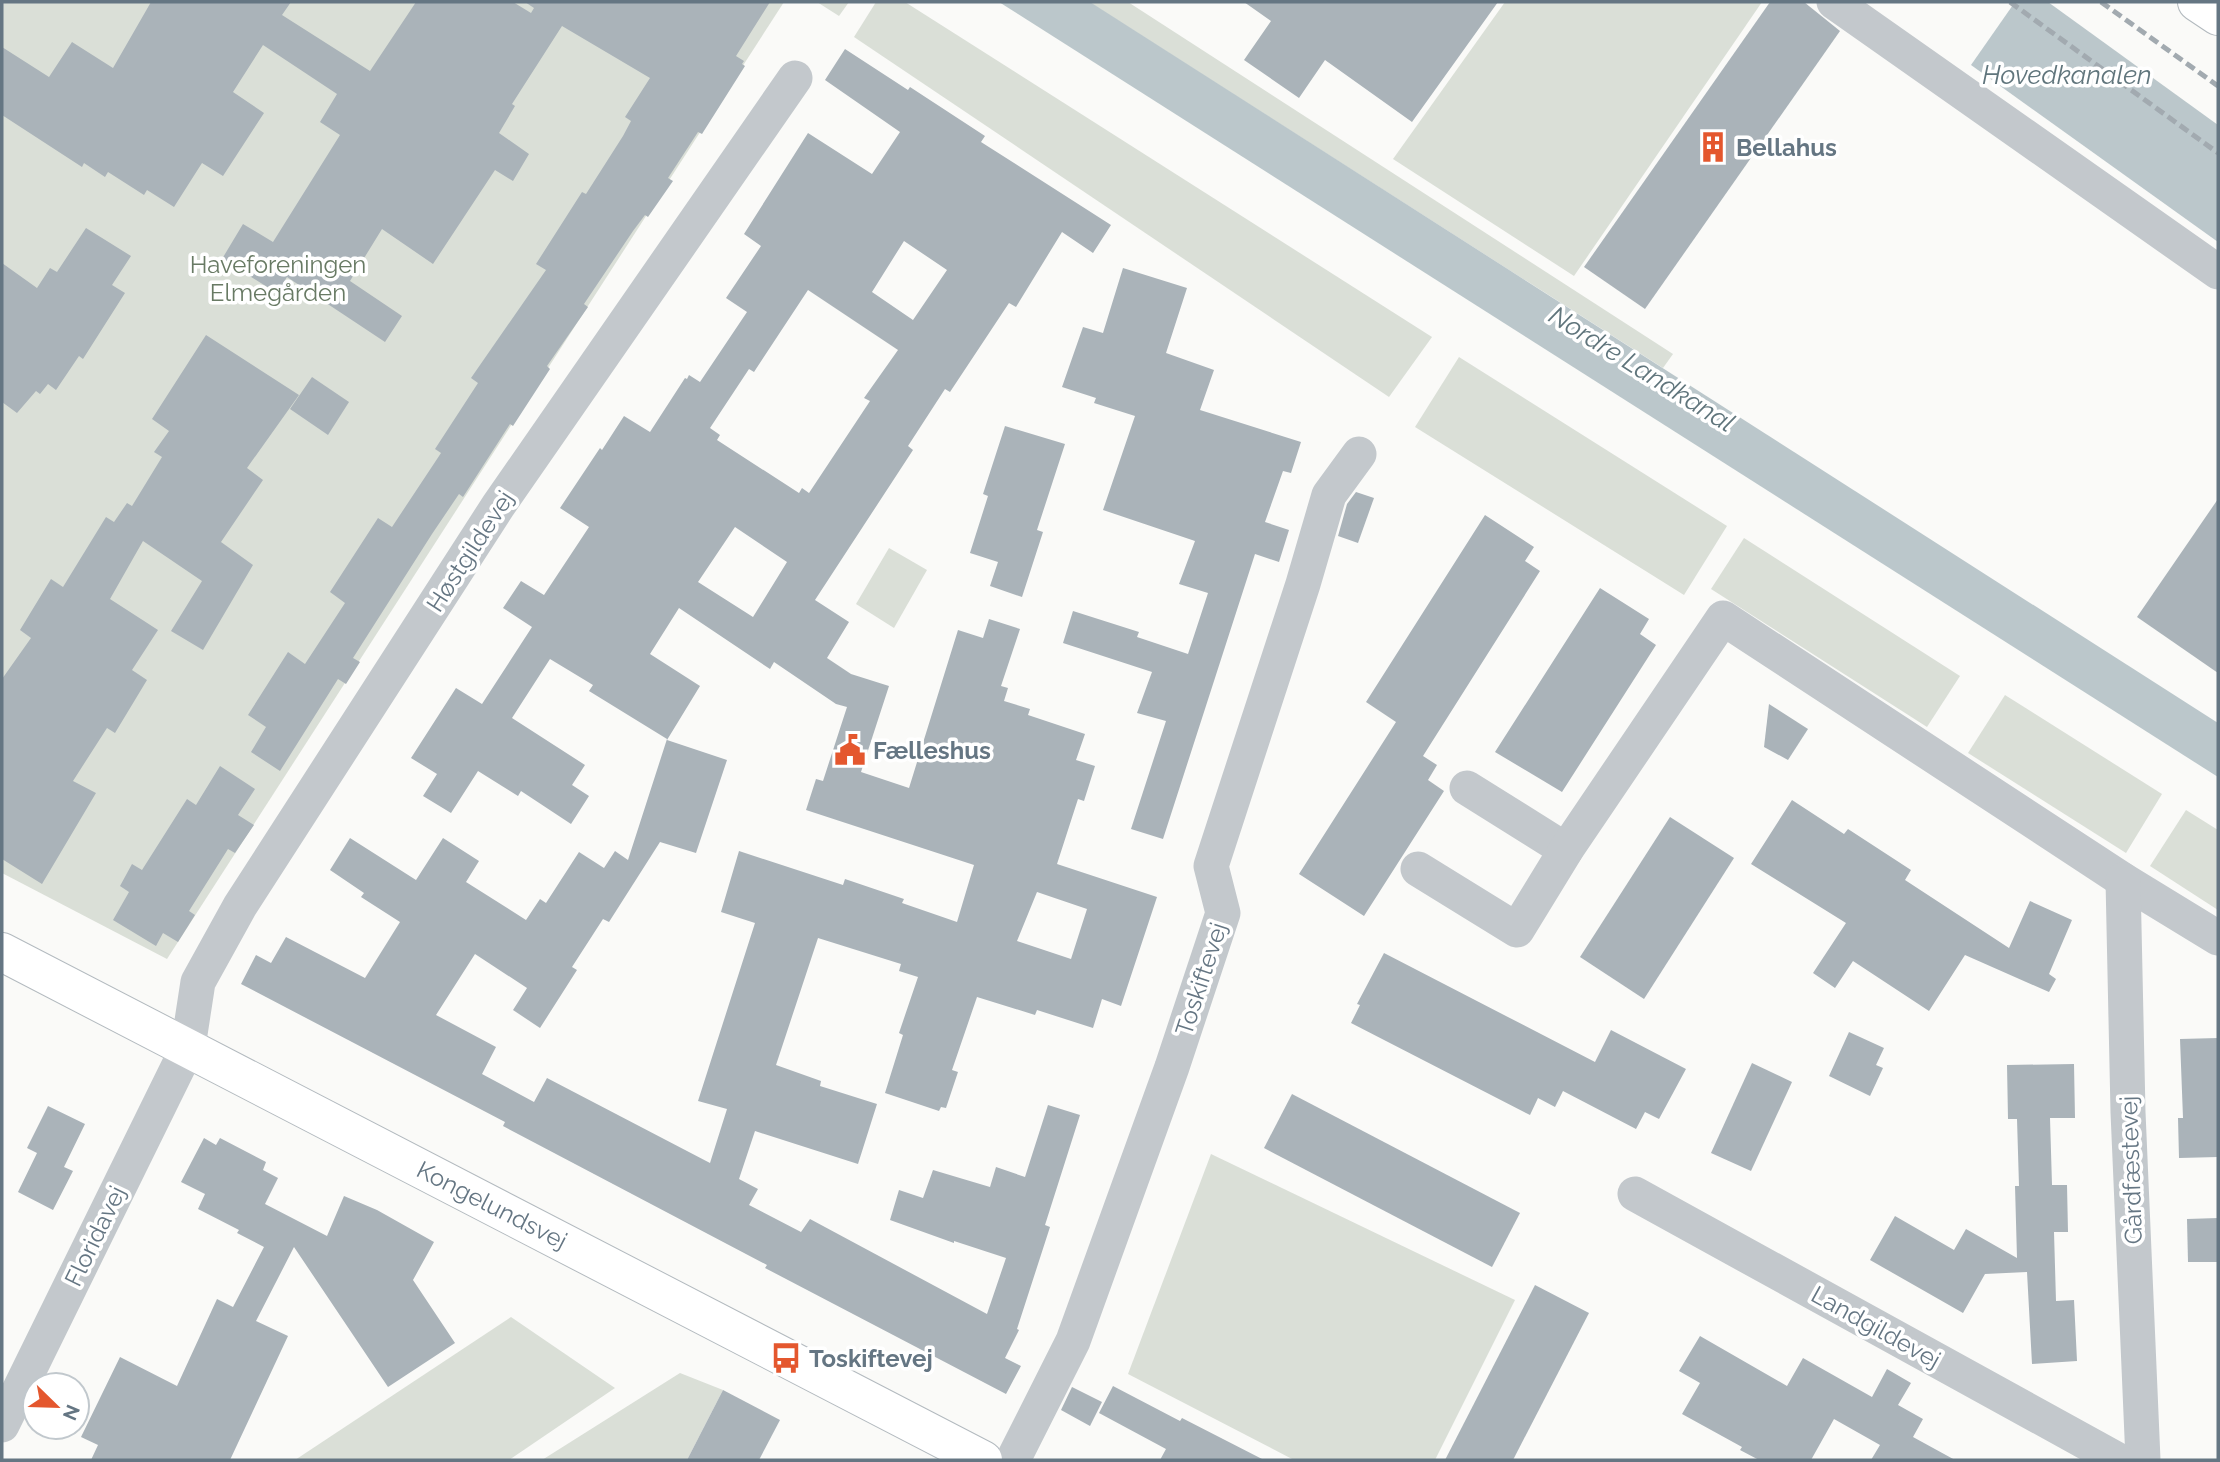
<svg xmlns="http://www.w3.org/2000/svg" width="2220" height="1462" viewBox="0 0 2220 1462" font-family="Raleway,sans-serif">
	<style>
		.green { fill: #dadfd7 }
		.water { fill: #bbc7cb }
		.building { fill: #aab3b9; fill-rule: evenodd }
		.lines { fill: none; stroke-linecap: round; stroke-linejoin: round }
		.secondary-casing { stroke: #b3babf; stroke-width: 40 }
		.street { stroke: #c3c8cc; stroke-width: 35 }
		.secondary { stroke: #fff; stroke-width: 38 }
		.rail { stroke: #a2aab0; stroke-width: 5; stroke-dasharray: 10 5; stroke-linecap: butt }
		.labels { text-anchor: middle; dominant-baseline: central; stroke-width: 7; stroke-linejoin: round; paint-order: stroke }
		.poi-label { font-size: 24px; font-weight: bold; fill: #657683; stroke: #fff; text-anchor: start }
		.park-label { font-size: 24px; fill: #687a64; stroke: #fff }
		.street-label { font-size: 24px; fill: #657683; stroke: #fff }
		.water-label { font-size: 26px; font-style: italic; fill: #60757c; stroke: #fff }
	</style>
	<rect width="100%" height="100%" fill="#fafaf8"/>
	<!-- green -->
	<g class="green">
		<polygon points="2,2 784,2 167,959 2,873"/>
		<polygon points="817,2 849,2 839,16"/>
		<polygon points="876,2 905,2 1432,337 1389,397 854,37"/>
		<polygon points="1089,2 1128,2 1673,354 1663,368"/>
		<polygon points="1505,2 1762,2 1574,276 1393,159"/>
		<polygon points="1459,357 1727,526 1684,595 1415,427"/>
		<polygon points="1744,538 1960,676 1927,727 1711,589"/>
		<polygon points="889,548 927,570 894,628 856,604"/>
		<polygon points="2005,695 2162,794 2126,853 1968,753"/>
		<polygon points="2186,810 2218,830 2218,910 2150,866"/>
		<polygon points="1211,1154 1515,1300 1435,1460 1294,1460 1128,1374"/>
		<polygon points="511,1317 615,1388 509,1460 295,1460"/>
		<polygon points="680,1373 723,1390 687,1460 542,1460"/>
	</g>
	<!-- water -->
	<g class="water">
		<polygon points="999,2 1090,2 2218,723 2218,777"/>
		<polygon points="2015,2 2048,2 2218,125 2218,242 1971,65"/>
	</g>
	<!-- building -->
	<g class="building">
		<polygon points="151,2 291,2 282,15 370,71 416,2 513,2 531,13 534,8 525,2 770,2 736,56 744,61 742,64 745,66 702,134 698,132 668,178 673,181 648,217 645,215 633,231 584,304 588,307 547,366 550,369 513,426 510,424 463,497 459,494 432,534 353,658 360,662 346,684 338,679 280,771 251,752 266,727 248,715 288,652 305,664 345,603 330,592 378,518 392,527 441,453 435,449 478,383 471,378 546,270 536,264 582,192 586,194 623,136 631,121 625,117 650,78 562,26 512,104 515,106 499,133 529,154 513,181 495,170 433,264 382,229 350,281 402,316 385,342 287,277 277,293 222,259 243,224 273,242 340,135 320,122 337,94 263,45 233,92 264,113 223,176 202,163 174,207 147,190 144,195 108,172 105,177 84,163 82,167 2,115 2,47 49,77 72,42 113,68"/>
		<polygon points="1244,2 1498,2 1412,122 1325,60 1299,98 1244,60 1271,21"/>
		<polygon points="1770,2 1804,2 1840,31 1645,309 1584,267"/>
		<path d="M845 49 908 90 910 87 985 136 981 142 1111 225 1093 253 1062 232 1016 307 1009 303 950 392 945 389 908 446 913 450 815 600 849 622 827 658 851 674 889 686 861 772 909 788 958 630 983 638 989 619 1020 629 1001 686 1008 688 1004 701 1030 709 1028 715 1085 734 1076 760 1095 766 1084 801 1078 799 1057 864 1157 897 1121 1006 1102 999 1093 1028 1037 1010 1035 1015 977 997 952 1070 958 1072 946 1108 941 1107 939 1111 885 1093 903 1035 899 1033 918 977 899 971 901 964 818 938 776 1065 821 1081 820 1086 877 1104 858 1164 755 1131 739 1179 758 1189 749 1205 801 1232 810 1219 987 1314 1006 1258 954 1241V1243L890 1220 899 1190 923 1198 933 1170 990 1187 996 1167 1025 1177 1048 1105 1080 1115 1045 1225 1050 1227 1017 1329 1019 1330 1005 1358 1021 1366 1006 1394 765 1268 767 1265 503 1126 505 1122 241 984 256 955 271 963 286 937 365 978 400 922 361 897 364 893 330 870 350 838 416 880 443 838 479 861 466 882 526 920 540 899 546 903 579 852 604 868 615 851 628 860 667 739 589 691 593 685 550 659 512 718 585 765 572 785 589 796 571 824 521 791 518 796 478 771 451 813 423 796 437 774 411 758 456 688 482 704 532 627 503 608 521 581 544 595 589 527 560 508 600 448 602 450 624 416 650 432 685 378 687 379 689 375 700 382 747 312 726 298 761 246 744 234 808 133 872 174 900 132 825 80ZM904 241 947 270 913 320 872 292ZM808 290 898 350 864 398 870 401 809 493 802 488 799 493 717 440 720 435 710 428 749 369 754 372ZM735 527 787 562 753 617 698 582ZM679 608 770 669 774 662 836 704 847 707 823 781 816 779 806 810 974 865 957 922 902 903 904 899 845 879 843 885 739 851 721 912 755 923 698 1101 727 1109 710 1163 547 1078 534 1102 482 1074 496 1047 436 1015 475 954 527 988 513 1010 540 1028 577 970 572 967 603 919 609 922 660 842 696 853 727 760 667 740 700 686 650 654ZM1037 892 1087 909 1071 959 1017 941Z"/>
		<polygon points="86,228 131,256 112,285 125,293 83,359 79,356 56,390 48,384 40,394 36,391 17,413 2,402 2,263 37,288 50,268 57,272"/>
		<polygon points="1123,268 1187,288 1166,353 1214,370 1200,410 1301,442 1291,473 1283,471 1265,522 1289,530 1279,562 1255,554 1163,839 1131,829 1166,721 1137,713 1152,672 1063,643 1073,611 1139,632 1137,637 1188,654 1208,593 1179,584 1195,541 1103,510 1135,416 1094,403 1096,398 1062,387 1083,327 1103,333"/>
		<polygon points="206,335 299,395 247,468 263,480 221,542 253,565 203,650 171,631 202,581 143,541 110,599 158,630 132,670 147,680 115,733 107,728 73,781 96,793 42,884 2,859 2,679 31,638 20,630 51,579 63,587 106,517 114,522 127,503 132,506 162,457 154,452 169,431 152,419"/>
		<polygon points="312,377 349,402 328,435 290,409"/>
		<polygon points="1005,426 1065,444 1037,530 1043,532 1022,597 990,586 998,562 970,553 988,496 983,494"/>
		<polygon points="1356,492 1374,498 1358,543 1338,536 1347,504"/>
		<polygon points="2218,499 2218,673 2137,617"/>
		<polygon points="1485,515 1534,547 1525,561 1540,571 1423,756 1437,765 1428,780 1444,791 1364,916 1299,874 1396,722 1366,702"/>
		<polygon points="1600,588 1649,619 1640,634 1656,645 1562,792 1495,752"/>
		<polygon points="1769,704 1808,729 1788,760 1764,747"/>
		<polygon points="220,766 255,789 238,815 254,825 235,853 228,849 189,911 195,915 178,942 163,933 156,946 113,920 129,892 120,886 132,864 142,870 187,799 196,805"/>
		<polygon points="1792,800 1844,834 1848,829 1911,870 1905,880 2009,948 2030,901 2072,920 2049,974 2056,979 2049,992 1965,955 1929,1011 1853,961 1835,988 1813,973 1846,923 1751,864"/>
		<polygon points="1670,817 1734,858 1644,999 1580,957"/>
		<polygon points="1384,953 1595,1062 1611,1030 1686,1069 1659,1119 1645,1112 1636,1129 1563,1091 1555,1107 1538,1098 1530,1115 1351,1023 1360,1005 1357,1004"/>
		<polygon points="1849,1032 1884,1048 1876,1065 1883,1068 1870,1096 1829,1076"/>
		<polygon points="2218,1038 2218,1157 2179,1158 2178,1118 2183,1118 2180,1039"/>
		<polygon points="1752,1063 1792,1082 1751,1171 1711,1153"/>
		<polygon points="2074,1064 2075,1118 2050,1118 2052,1185 2067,1185 2068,1232 2054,1232 2056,1301 2074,1300 2077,1361 2032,1364 2027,1272 1985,1274 1963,1313 1870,1260 1895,1216 1954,1250 1966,1229 2017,1258 2015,1186 2019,1186 2017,1119 2008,1119 2007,1065"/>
		<polygon points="1292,1094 1520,1213 1492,1267 1264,1148"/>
		<polygon points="48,1106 85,1124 64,1167 73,1171 53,1210 18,1192 37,1153 27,1148"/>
		<polygon points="204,1138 216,1145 220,1138 266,1162 263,1170 278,1178 265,1204 327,1236 344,1196 377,1210 434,1242 413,1280 455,1343 388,1387 294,1247 256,1321 288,1336 230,1460 91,1460 98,1445 81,1437 120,1357 177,1386 217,1299 233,1307 264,1247 237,1233 239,1230 198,1209 205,1194 181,1182"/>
		<polygon points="2218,1218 2218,1262 2188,1262 2187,1219"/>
		<polygon points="1535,1285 1589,1313 1513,1460 1445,1460"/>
		<polygon points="1700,1336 1787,1386 1803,1358 1872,1397 1887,1369 1911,1383 1898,1405 1923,1419 1913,1437 1955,1460 1871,1460 1880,1445 1834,1419 1811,1460 1759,1460 1740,1450 1742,1447 1682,1414 1700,1383 1679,1371"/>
		<polygon points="1113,1386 1180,1421 1182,1418 1264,1460 1160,1460 1166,1449 1099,1413"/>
		<polygon points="1072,1387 1102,1402 1090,1426 1061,1410"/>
		<polygon points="723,1390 780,1420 759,1460 687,1460"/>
	</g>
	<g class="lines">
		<defs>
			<g id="secondary">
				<polyline points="2197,2 2218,16"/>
				<polyline points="2,952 983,1460"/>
			</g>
		</defs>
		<!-- secondary casing -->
		<use href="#secondary" class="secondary-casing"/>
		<!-- street -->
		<g class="street">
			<polyline points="1834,2 2218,272"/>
			<polyline points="1467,788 1566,850"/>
			<polyline points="1418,869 1517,930 1566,850 1723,618 2123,880 2218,938"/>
			<polyline points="2123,880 2128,1112 2143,1460"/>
			<polyline points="1635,1194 2118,1460"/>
			<polyline points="2,1425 188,1047 198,982 240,906 498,506 795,78"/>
			<polyline points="1013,1460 1073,1341 1172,1067 1223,913 1211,866 1303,584 1329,495 1359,454"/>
		</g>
		<!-- secondary -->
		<use href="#secondary" class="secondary"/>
		<!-- rail -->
		<g class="rail">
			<polyline points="2010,2 2218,153"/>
			<polyline points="2101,2 2218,86"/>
		</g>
	</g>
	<!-- icons -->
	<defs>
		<symbol id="building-bare" viewBox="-9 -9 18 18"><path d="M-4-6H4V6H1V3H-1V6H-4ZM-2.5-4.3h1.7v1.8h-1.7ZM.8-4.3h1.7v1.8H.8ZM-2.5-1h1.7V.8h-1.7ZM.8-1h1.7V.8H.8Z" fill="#e4572e" stroke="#fff" stroke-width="2.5" paint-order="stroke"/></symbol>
		<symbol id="civic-bare" viewBox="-9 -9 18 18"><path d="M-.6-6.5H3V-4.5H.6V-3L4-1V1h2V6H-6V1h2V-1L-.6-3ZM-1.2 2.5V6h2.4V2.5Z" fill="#e4572e" stroke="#fff" stroke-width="2.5" paint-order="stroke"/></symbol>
		<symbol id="bus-bare" viewBox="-9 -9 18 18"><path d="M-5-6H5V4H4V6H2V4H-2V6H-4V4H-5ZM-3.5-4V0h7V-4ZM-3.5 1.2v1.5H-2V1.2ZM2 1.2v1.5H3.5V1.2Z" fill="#e4572e" stroke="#fff" stroke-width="2.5" paint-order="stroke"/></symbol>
	</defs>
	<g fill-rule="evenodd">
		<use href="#building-bare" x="1691" y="125" width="44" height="44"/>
		<use href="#civic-bare" x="828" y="728" width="44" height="44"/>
		<use href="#bus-bare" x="764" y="1336" width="44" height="44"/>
	</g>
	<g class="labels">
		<!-- poi labels -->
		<g class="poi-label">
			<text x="1736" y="147">Bellahus</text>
			<text x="873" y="750">Fælleshus</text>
			<text x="809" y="1358">Toskiftevej</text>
		</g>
		<!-- park labels -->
		<g class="park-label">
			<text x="278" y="264">Haveforeningen<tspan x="278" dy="28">Elmegården</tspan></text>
		</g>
		<!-- street labels -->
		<g class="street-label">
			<text transform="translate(470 551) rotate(-57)">Høstgildevej</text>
			<text transform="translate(1201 979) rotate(-72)">Toskiftevej</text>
			<text transform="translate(2131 1170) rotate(-92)">Gårdfæstevej</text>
			<text transform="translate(492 1205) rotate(27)">Kongelundsvej</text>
			<text transform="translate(95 1236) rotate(-64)">Floridavej</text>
			<text transform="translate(1876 1327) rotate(29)">Landgildevej</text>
		</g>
		<!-- water labels -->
		<g class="water-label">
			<text x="2067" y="75">Hovedkanalen</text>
			<text transform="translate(1642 369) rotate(32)">Nordre Landkanal</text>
		</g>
	</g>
	<!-- border -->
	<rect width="2220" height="1462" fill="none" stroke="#657683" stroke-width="7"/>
	<!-- north arrow -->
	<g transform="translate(56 1406) rotate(113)"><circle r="33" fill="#ffffff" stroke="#c1c8cd" stroke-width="2"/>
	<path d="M0-5L12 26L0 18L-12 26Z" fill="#e4572e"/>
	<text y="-10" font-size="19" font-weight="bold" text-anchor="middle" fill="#657683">N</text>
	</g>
</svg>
